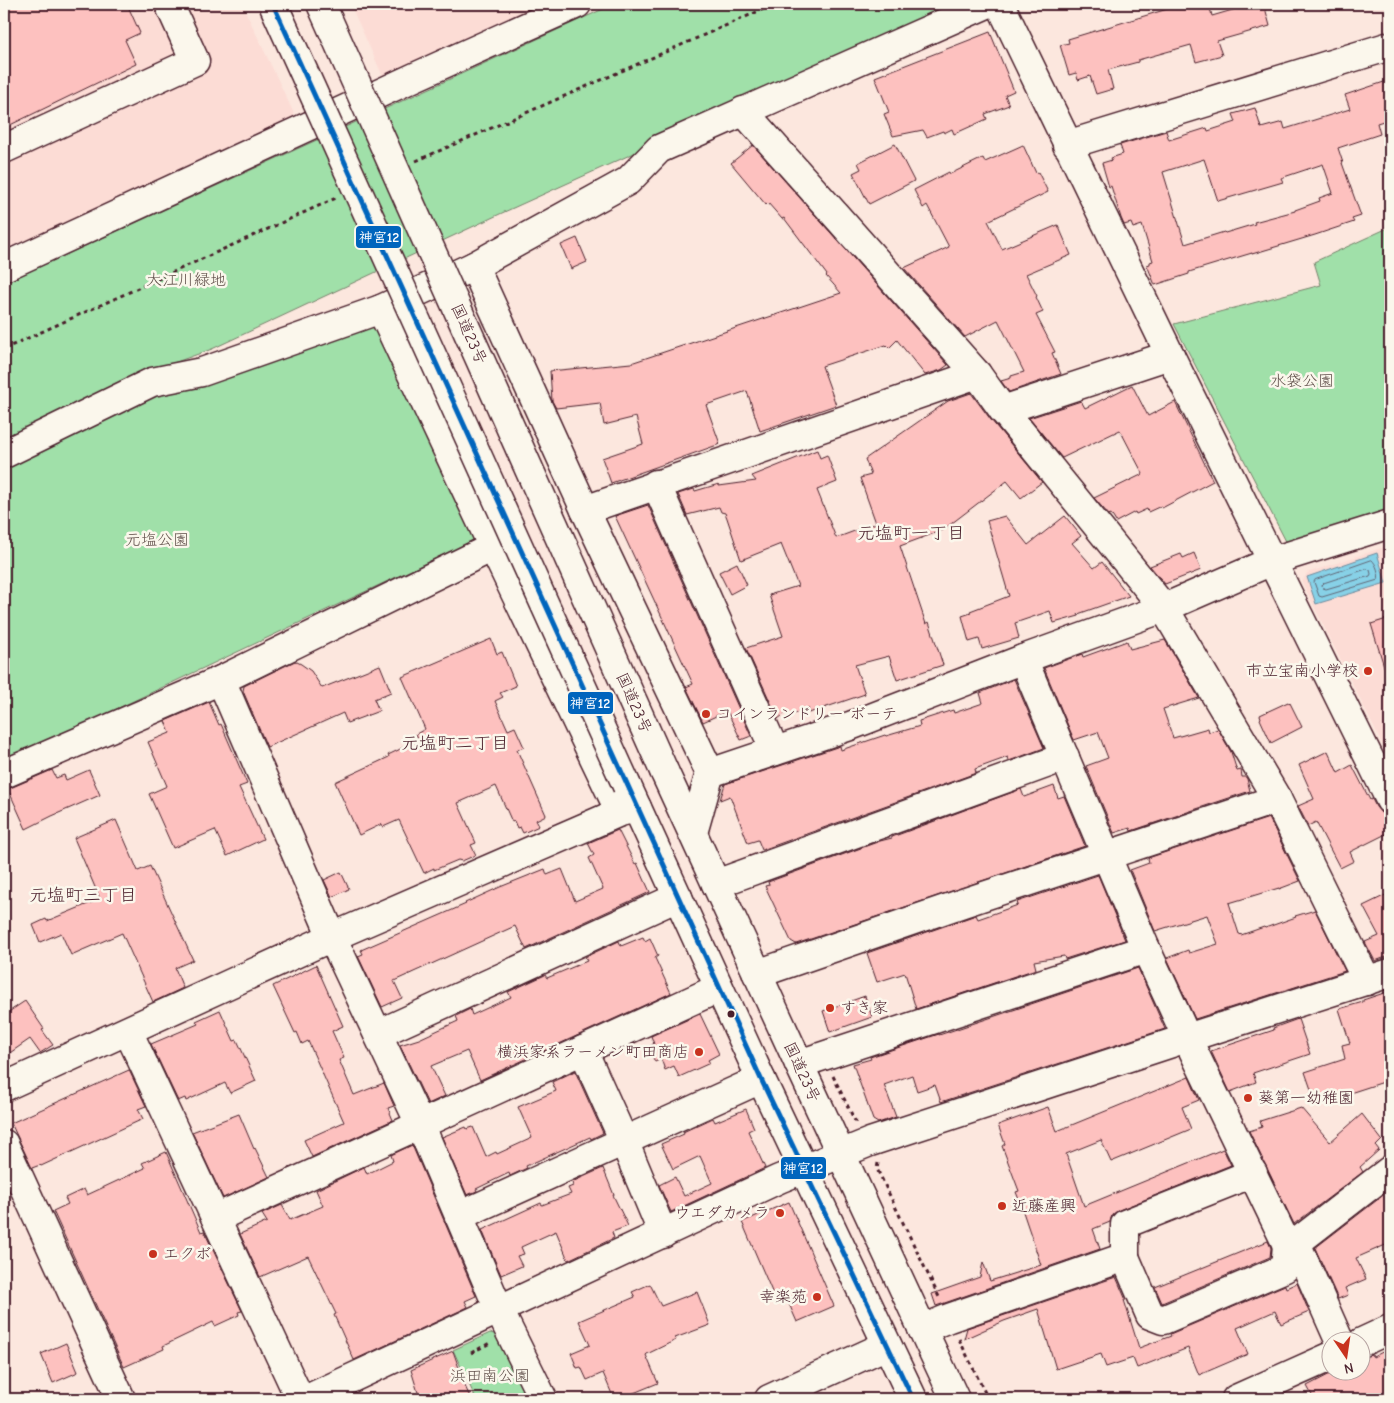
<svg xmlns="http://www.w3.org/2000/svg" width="1394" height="1403" viewBox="0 0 1394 1403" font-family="'Comic Neue','Klee One',sans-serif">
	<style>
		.built { fill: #fcdcd5 }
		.green { fill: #a0e0a9; stroke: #75806a }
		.water { fill: #87d1e7; stroke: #6f8a9c }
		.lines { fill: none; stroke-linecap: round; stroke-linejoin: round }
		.shore { stroke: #626676; stroke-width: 1 }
		.building { fill: #fdc1bf; stroke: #4a1f2b; fill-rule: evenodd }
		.minor-casing { stroke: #4a1f2b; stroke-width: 31 }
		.highway-casing { stroke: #4a1f2b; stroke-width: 31 }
		.path { stroke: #4a1f2b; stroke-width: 3; stroke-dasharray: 4 4; stroke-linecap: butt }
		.minor { stroke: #fbf7ec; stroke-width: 28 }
		.highway { stroke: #fbf7ec; stroke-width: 28 }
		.highway-bridge-casing { stroke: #4a1f2b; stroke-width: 31; stroke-linecap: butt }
		.highway-bridge { stroke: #fbf7ec; stroke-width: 28 }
		.bus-1-casing { stroke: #fbf7ec; stroke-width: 9 }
		.bus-1 { stroke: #0065bd; stroke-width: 5 }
		.poi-dot { fill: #c8321e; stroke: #fbf7ec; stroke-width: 2 }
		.bus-dot { fill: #4a1f2b; stroke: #fbf7ec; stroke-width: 2 }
		.labels { text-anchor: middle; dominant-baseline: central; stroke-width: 5; stroke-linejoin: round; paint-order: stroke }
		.park-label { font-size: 16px; fill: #604f4a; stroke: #fbf7ec }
		.street-label { font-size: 16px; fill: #4a1f2b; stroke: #fbf7ec }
		.poi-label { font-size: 16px; fill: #4a1f2b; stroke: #fbf7ec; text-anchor: start }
		.neighbourhood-label { font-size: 18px; fill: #4a1f2b; stroke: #fbf7ec }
		.line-badge { stroke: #fbf7ec; stroke-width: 2 }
		.badge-label { font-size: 14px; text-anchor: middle; font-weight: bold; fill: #fff }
	</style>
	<rect width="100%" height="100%" fill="#fce7de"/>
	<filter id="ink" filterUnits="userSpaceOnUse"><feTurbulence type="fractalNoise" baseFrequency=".02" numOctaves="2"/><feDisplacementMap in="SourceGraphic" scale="10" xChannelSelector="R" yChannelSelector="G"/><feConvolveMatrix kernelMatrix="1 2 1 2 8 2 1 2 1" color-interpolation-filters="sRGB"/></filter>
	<g filter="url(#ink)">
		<!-- built -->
		<g class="built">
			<polygon points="4,4 242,4 298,122 4,257"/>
			<polygon points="350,4 555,4 385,81"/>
			<polygon points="1390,545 1390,760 1302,582 1307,573"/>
		</g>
		<!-- green -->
		<g class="green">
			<polygon points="614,4 963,4 502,213 212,349 146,373 4,441 4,283"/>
			<polygon points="1390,227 1390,519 1292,553 1174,324 1321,285 1314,262"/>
			<polygon points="374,323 479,538 4,762 4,461 157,389"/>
			<polygon points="490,1333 498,1335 529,1399 476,1399 453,1350"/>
		</g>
		<!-- water -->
		<polygon class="water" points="1377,553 1386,583 1316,604 1307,577"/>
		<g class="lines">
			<!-- shore -->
			<g class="shore">
				<path d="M1372 560C1376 563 1380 575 1378 580L1322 597 1319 596 1314 582 1315 580Z"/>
				<polygon points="1367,569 1370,570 1371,574 1370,576 1326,589 1323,588 1322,585 1324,583"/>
			</g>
		</g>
		<!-- building -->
		<g class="building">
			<polygon points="4,4 127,4 140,33 125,40 136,64 4,128"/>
			<polygon points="1184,4 1209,4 1212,16 1253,4 1264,4 1270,26 1217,41 1222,55 1196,62 1191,45 1138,60 1138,62 1108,70 1113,89 1096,94 1090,76 1078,80 1076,73 1069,75 1060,45 1069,43 1068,39"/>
			<polygon points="990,32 1014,91 1005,95 1009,105 985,114 987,119 954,134 952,129 944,133 943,131 927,137 923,130 893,136 884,114 889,112 875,77"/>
			<path d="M1390 80V119L1377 123 1380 134 1338 148 1343 163H1342L1361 216 1352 219 1354 222 1315 235 1252 254V253L1222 262 1189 272V274L1155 285 1147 265 1150 264V262L1153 261 1142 225 1133 228 1131 223 1124 225 1121 218 1111 186 1109 187 1102 163 1112 160 1111 158 1123 154 1120 145 1166 131 1169 140 1207 128 1208 131 1236 122 1233 114 1255 108 1261 128 1283 122 1285 129 1350 109 1345 95ZM1204 159 1218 201 1283 182 1281 178 1323 164 1333 193 1319 198 1320 201 1295 210V211L1254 222 1255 224 1225 233 1224 232 1185 244 1163 172Z"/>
			<polygon points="895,144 914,181 869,204 853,173 861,169 858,163"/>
			<polygon points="753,145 948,365 941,370 925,375 897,340 889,348 886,345 822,366 836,405 760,431 747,391 706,405 720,444 611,483 602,458 643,444 636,417 604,425 600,403 556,408 552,401 550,371 631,363 841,293 826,276 827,275 784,218 782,219 768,203 766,205 731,163"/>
			<polygon points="1023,145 1036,173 1038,172 1048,192 988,221 1002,249 1058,225 1071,255 1026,274 1037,296 1036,297 1043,312 1036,315 1055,352 1052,353 1061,374 1009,392 1001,381 1011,378 1011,376 1024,372 998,320 965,337 904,268 949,247 927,205 923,208 914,190 949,172 950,174 983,158 985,162"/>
			<polygon points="577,238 587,262 571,269 561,245"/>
			<polygon points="1132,385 1148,416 1175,402 1213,481 1162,508 1161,506 1148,512 1147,509 1136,514 1135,512 1116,522 1111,514 1109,515 1094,498 1143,474 1120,430 1062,458 1029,418 1081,401 1085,408"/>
			<polygon points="971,393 991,420 1042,482 1021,498 1007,481 943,530 900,546 926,624 929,622 943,665 897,680 889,656 855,665 865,694 809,713 808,708 789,716 787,712 778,719 746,648 783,636 769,595 798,586 781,544 741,560 727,518 725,513 721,512 719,507 687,515 678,494 694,489 695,491 719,484 719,486 756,481 752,476 817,450 820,458 827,455 837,482 817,490 836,538 876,523 860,478 871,475 865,459 948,401"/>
			<polygon points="648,505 751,736 741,740 727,711 703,722 686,687 693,684 615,516"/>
			<polygon points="1005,516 1028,545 1065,516 1081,536 1072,543 1094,568 1102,562 1129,596 1078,614 1079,616 1054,623 1050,611 1015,623 1019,638 982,649 979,639 969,642 962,616 971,613 970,611 1009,596 987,521"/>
			<polygon points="1194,553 1201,570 1165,584 1150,566 1181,554 1183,558"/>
			<polygon points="737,563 747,585 730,594 719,572"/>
			<polygon points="1390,618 1390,675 1387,676 1371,624"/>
			<polygon points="491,639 497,654 502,652 516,686 500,693 503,697 495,701 508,730 515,727 524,747 517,750 546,815 536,820 539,826 523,833 520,827 517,828 514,821 512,822 496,786 458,803 476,843 471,845 476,855 462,861 458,860 434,870 434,868 424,873 399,820 383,827 382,824 359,835 335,782 389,757 388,755 419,740 416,734 425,729 402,677"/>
			<polygon points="1165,640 1199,698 1163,709 1173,738 1208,728 1209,732 1218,729 1231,752 1237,771 1241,770 1242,777 1246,777 1247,779 1250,791 1131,831 1130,828 1114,833 1086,766 1108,758 1098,732 1074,740 1044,668 1082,654 1083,657 1127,641 1130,649"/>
			<polygon points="295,661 301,664 311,671 322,688 380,665 391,692 374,699 379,711 347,723 343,713 267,747 243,691 244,686"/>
			<polygon points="1014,679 1044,748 1009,761 1008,757 975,769 976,773 762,850 758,840 748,843 730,796 720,800 725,784 840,746 841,750 885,735 886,736 920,726 919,721 953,710 954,713 983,703 980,693"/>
			<polygon points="209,702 219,725 221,724 247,784 239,787 263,839 227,856 215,830 173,848 149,794 167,786 148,742 170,733 165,721"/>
			<polygon points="1288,702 1289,704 1290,703 1302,727 1271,743 1260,719 1261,718 1260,715"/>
			<polygon points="1328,751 1338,773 1352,765 1370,800 1372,799 1376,807 1381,813 1384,814 1390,826 1390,832 1350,852 1354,861 1340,868 1316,822 1308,826 1298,806 1314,799 1299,765"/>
			<polygon points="52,770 56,778 64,775 66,780 89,770 100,795 52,816 26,829 8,789"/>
			<polygon points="1054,786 1058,798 1064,796 1085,846 796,944 791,941 765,886 769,885 768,882 880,841 892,838 892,837 1021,789 1024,797"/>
			<polygon points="1269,818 1300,881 1279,889 1279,888 1229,903 1239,934 1240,934 1241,935 1264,927 1265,928 1296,917 1295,916 1315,910 1345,971 1195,1019 1167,958 1188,950 1189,953 1218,944 1207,915 1155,931 1130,870 1149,863 1148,858"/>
			<polygon points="116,820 138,871 150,866 193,960 175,968 183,988 153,1002 122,933 71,955 61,933 40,942 33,925 46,919 47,921 100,899 74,838"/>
			<polygon points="618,830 635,864 637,863 650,892 526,949 515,926 394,981 402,998 382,1007 358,956 363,954 361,950 466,904 465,903 500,887 545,869 547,875 562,869 575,901 603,889 589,858 594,855 588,843"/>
			<polygon points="341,872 349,889 332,897 324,880"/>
			<polygon points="1098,875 1125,940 1065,959 1064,956 1034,961 1036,969 916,1009 905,973 877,982 867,953 976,915 978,919 1018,905 1017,902"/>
			<polygon points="1390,893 1390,958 1389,956 1375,961 1365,942 1379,936 1363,906"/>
			<polygon points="643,937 645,941 650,938 658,956 655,958 671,993 480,1080 467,1051 431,1066 445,1096 428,1104 400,1045 419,1039 458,1021 456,1016 470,1009 472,1015 511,997 508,992 545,975 547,978 587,961 585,957 619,941 621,946"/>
			<polygon points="316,965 343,1026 332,1031 344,1058 339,1060 354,1095 384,1083 394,1106 388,1108 393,1120 312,1157 304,1140 344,1122 308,1041 302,1044 297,1032 295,1033 273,986"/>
			<polygon points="1138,968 1165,1029 941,1102 935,1085 917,1091 912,1075 884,1085 896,1117 878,1123 873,1120 853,1064 871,1059 870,1057 939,1034 939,1035"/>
			<polygon points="1390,991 1390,1080 1316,1104 1305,1072 1345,1059 1342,1045 1350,1043 1339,1009 1363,1002 1363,1000"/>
			<polygon points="865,996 872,1017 830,1032 823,1011"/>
			<polygon points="25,1001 44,1029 42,1030 53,1045 40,1053 30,1039 4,1057 4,1015"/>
			<polygon points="220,1010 234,1041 237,1040 256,1081 230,1093 225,1083 186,1101 185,1098 178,1101 151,1044 198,1024 196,1021"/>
			<polygon points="700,1014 719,1054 708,1060 710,1063 679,1077 674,1066 665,1070 661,1059 655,1062 648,1047 654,1044 651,1036"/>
			<polygon points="1298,1019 1310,1054 1253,1073 1256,1082 1230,1092 1211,1051 1274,1030 1273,1028"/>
			<polygon points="129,1070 146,1106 138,1109 143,1119 41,1166 40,1165 32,1168 11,1123"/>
			<polygon points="575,1071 603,1133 591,1139 590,1137 526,1166 527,1168 510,1176 509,1173 476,1189 477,1191 467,1195 442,1137 466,1127 467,1129 473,1127 486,1157 496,1152 497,1154 532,1138 518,1107 556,1091 552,1082"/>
			<polygon points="1189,1077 1199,1100 1182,1107 1191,1129 1111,1162 1101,1140 1066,1154 1084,1206 1223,1149 1231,1165 1119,1210 1112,1215 1110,1222 1093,1229 1100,1249 936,1306 932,1294 980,1277 983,1262 990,1281 1041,1265 1018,1197 1016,1192 1019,1191 1002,1146 1005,1144 998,1125 1048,1107 1057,1131"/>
			<polygon points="1301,1108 1330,1142 1362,1114 1382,1140 1376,1146 1379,1150 1360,1167 1363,1172 1294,1224 1249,1131 1262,1127 1260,1121"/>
			<polygon points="746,1109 754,1128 748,1131 765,1168 671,1212 659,1185 675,1177 684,1196 712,1183 700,1156 673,1169 661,1144 684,1134 683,1132 713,1118 715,1122"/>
			<polygon points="239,1114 254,1149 255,1148 269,1177 223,1198 192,1132"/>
			<polygon points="412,1145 476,1296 465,1301 468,1307 354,1360 334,1315 336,1314 308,1256 260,1277 240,1234 267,1222 262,1214 282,1205 290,1220 323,1206 316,1190 364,1167 367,1174 393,1161 391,1155"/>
			<polygon points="166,1152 201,1232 204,1231 242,1311 238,1312 239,1315 215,1326 213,1322 163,1346 164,1349 124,1367 53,1211 68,1204 65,1198 84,1189 87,1195 145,1168 142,1163"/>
			<polygon points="603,1168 614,1195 613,1195 628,1226 612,1232 614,1238 568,1260 556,1231 521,1247 524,1254 517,1256 522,1266 501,1275 482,1230 541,1203 542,1205 571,1194 568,1188 573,1186 572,1182"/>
			<polygon points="1390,1190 1390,1243 1356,1258 1366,1279 1345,1288 1348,1295 1338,1299 1315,1248"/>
			<polygon points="789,1202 834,1306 797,1322 783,1290 773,1294 742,1222"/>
			<polygon points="1268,1241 1271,1248 1270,1257 1162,1303 1155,1287"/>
			<polygon points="1116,1277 1126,1300 1124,1300 1139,1348 1171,1336 1170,1334 1285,1285 1286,1288 1297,1283 1309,1312 1281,1324 1275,1311 1237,1328 1248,1354 1199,1375 1188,1348 1137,1368 1133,1358 1106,1367 1101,1354 1056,1369 1038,1309 1004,1321 964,1339 967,1328"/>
			<polygon points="650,1284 661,1306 697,1292 710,1325 675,1338 676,1340 647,1354 646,1355 658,1383 619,1399 614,1399 603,1373 587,1380 581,1367 577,1368 571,1353 590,1345 579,1321 635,1297 632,1292"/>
			<polygon points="66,1343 78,1372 53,1383 41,1354"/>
			<polygon points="1390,1348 1390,1399 1314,1399 1307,1386 1338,1370 1362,1370 1362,1357 1372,1355 1373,1357"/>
			<polygon points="453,1351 459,1368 457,1369 471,1399 420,1399 411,1370"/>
		</g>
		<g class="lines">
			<defs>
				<g id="minor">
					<polyline points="1000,4 1170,355 1390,800"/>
					<polyline points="743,111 977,374 1003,410 1164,608 1277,799 1367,981"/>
					<polyline points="1067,145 1390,46"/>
					<polyline points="4,149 195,61 169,4"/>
					<polyline points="474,266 585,510 710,773 693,833"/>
					<polyline points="4,267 417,76 577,4"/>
					<polyline points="381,309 493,547 620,812"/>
					<polyline points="1003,410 1170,355"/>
					<polyline points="4,454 152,382 202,372 381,309 474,266 628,181 659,149 987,4"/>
					<polyline points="656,484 775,751"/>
					<polyline points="585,510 977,374"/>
					<polyline points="1023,659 1146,949 1187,1038 1287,1245 1296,1243 1390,1170"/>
					<polyline points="221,680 332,937 420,1124 499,1310 543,1399"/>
					<polyline points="710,773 850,726 1023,659 1164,608 1272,561 1390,524"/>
					<polyline points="4,774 221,680 493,547"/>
					<polyline points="716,884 1065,757"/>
					<polyline points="757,974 963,903 1277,799"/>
					<polyline points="128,1031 300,1399"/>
					<polyline points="378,1034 678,897"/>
					<polyline points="583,1050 624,1141 663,1234"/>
					<polyline points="799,1064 1146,949"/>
					<polyline points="4,1087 332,937 620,812 637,808"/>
					<polyline points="4,1144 121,1399"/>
					<polyline points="459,1216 761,1079"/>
					<polyline points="216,1218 719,988"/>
					<polyline points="1296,1243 1339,1340"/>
					<polyline points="1125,1257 1150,1315 1163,1320 1285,1268 1287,1245"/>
					<polyline points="922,1329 949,1318 1125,1257 1125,1224 1253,1173"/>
					<polyline points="1362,1342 1390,1329"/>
					<polyline points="307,1399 779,1179 870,1142 1187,1038 1390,973"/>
					<polyline points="769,1399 887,1345"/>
					<polyline points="1236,1399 1332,1356"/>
				</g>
				<g id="highway">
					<polyline points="664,771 799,1064 955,1399"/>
					<polyline points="627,786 761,1079 913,1399"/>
				</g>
			</defs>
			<!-- minor casing -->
			<use href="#minor" class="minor-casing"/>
			<!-- highway casing -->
			<use href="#highway" class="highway-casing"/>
			<!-- path -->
			<g class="path">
				<polyline points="416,161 775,4"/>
				<polyline points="4,349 336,198"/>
				<polyline points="833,1076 855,1121 859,1122"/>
				<polyline points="878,1163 877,1169 939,1297"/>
				<polyline points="959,1339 988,1399"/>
				<polyline points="471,1353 490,1343"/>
			</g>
			<!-- minor -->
			<use href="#minor" class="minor"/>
			<!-- highway -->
			<use href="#highway" class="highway"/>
			<defs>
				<g id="highway-bridge">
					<polyline points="273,4 627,786"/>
					<polyline points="321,4 664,771"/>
				</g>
			</defs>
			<!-- highway-bridge casing -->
			<use href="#highway-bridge" class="highway-bridge-casing"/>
			<!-- highway-bridge -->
			<use href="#highway-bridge" class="highway-bridge"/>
			<defs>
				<polyline id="bus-1" points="273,4 761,1079 913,1399"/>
			</defs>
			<!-- bus-1 casing -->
			<use href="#bus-1" class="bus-1-casing"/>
			<!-- bus-1 -->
			<use href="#bus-1" class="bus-1"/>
		</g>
	</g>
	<!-- markers -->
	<g class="poi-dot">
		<circle cx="1368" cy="671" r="5"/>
		<circle cx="706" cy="714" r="5"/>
		<circle cx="830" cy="1008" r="5"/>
		<circle cx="699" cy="1052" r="5"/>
		<circle cx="1248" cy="1098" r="5"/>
		<circle cx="1002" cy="1206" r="5"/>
		<circle cx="780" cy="1213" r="5"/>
		<circle cx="153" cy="1254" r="5"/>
		<circle cx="817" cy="1297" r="5"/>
	</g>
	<circle class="bus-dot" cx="731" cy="1014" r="4.5"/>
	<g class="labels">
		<!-- park labels -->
		<g class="park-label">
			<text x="186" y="280">大江川緑地</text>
			<text x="1302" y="381">水袋公園</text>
			<text x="157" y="540">元塩公園</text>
			<text x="490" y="1376">浜田南公園</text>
		</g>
		<!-- street labels -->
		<g class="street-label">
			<text transform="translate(469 334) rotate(66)">国道23号</text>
			<text transform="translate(634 703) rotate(66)">国道23号</text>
			<text transform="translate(802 1072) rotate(65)">国道23号</text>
		</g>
		<!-- poi labels -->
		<g class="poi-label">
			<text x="1358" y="671" text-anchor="end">市立宝南小学校</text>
			<text x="716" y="714">コインランドリー ボーテ</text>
			<text x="840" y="1008">すき家</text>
			<text x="689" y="1052" text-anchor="end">横浜家系ラーメン町田商店</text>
			<text x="1258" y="1098">葵第一幼稚園</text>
			<text x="1012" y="1206">近藤産興</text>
			<text x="770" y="1213" text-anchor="end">ウエダカメラ</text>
			<text x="163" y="1254">エクボ</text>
			<text x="807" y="1297" text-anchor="end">幸楽苑</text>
		</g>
		<!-- neighbourhood labels -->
		<g class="neighbourhood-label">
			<text x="911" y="533">元塩町一丁目</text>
			<text x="455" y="743">元塩町二丁目</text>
			<text x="83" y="895">元塩町三丁目</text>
		</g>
	</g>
	<g class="line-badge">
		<rect x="355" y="225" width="47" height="24" rx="5" fill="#0065bd"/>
		<rect x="567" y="691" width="47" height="24" rx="5" fill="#0065bd"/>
		<rect x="780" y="1156" width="47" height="24" rx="5" fill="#0065bd"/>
	</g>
	<g class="badge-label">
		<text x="379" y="242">神宮12</text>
		<text x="590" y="708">神宮12</text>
		<text x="803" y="1173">神宮12</text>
	</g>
	<!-- margin -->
	<rect width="1394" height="1403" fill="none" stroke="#fbf7ec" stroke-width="20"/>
	<rect x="10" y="10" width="1374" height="1383" fill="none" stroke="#4a1f2b" stroke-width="2" filter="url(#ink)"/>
	<!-- north arrow -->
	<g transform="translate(1346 1356) rotate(167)"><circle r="24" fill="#fbf7ec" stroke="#b4a19f"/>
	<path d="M0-4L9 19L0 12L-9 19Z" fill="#c8321e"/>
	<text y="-8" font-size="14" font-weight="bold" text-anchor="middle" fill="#4a1f2b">N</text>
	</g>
</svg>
